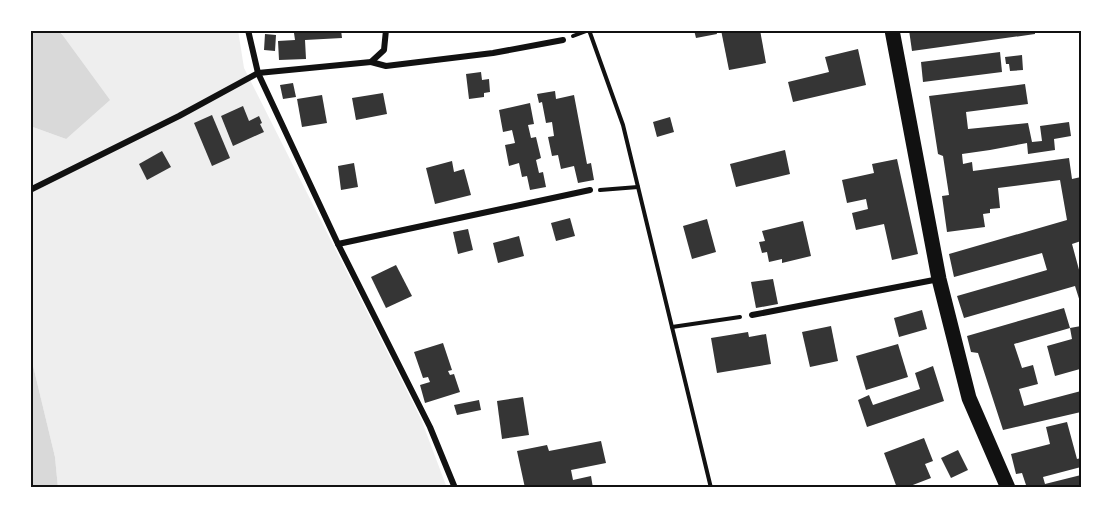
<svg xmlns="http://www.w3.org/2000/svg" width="1111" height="518" viewBox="0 0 1111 518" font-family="'Space Grotesk',sans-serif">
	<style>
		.green { fill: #eee }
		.water { fill: #d9d9d9 }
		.building { fill: #353535 }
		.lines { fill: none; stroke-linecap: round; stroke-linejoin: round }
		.path { stroke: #111; stroke-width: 4 }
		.minor { stroke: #111; stroke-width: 6 }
		.primary { stroke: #111; stroke-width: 15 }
		.neatline { fill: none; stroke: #111; stroke-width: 2 }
	</style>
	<rect width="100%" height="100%" fill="#fff"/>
	<!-- green -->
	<polygon class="green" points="62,30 238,30 244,68 421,419 447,488 58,488 55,457 30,353 30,126 66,139"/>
	<!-- water -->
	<g class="water">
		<polygon points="30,30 62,30 61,33 110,100 66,139 30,126"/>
		<polygon points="30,353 55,457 58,488 30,488"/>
	</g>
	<!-- building -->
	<g class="building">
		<polygon points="301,30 341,30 342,38 305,40 306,59 279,60 278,41 295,40 294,33 301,33"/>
		<polygon points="694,30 716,30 717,34 696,38"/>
		<polygon points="721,30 760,30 766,63 729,70"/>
		<polygon points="909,30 1035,30 1035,34 912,51"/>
		<polygon points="265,34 276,35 275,51 264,50"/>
		<polygon points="858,49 866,85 793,102 788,82 829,72 825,57"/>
		<polygon points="1000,52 1002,72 923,82 921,62"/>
		<polygon points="1022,55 1023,70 1010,71 1009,64 1006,64 1005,57"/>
		<polygon points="481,72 482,80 489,79 490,92 484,93 484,97 469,99 466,74"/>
		<polygon points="293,83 296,97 283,99 280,85"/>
		<polygon points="1025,84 1028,104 966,112 968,129 1028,123 1032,142 1042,141 1040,126 1069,122 1071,136 1054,139 1055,150 1028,154 1027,143 990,150 962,154 963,164 972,162 973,171 1069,158 1072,179 1081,177 1081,241 1072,244 1081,277 1081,305 1075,286 964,318 957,296 1047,270 1042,253 954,277 949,254 1067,220 1060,180 998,188 1000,208 990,209 990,213 983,214 985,227 947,232 942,196 949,195 943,156 938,154 929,96"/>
		<polygon points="555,91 556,99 574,95 587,164 591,163 594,180 578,183 574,166 561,169 558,155 552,156 548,137 554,136 552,122 546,123 542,102 539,103 537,94"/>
		<polygon points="383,93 387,114 356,120 352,98"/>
		<polygon points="322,95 327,123 302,127 297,99"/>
		<polygon points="530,103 534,124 528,125 531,138 536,137 541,158 536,160 539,173 543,172 546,187 530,190 527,176 522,177 519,163 509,166 505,145 515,143 512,130 503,132 499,110"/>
		<polygon points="243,106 249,121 259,116 262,123 260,124 264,132 233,146 221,116"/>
		<polygon points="212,115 230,158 212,166 194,123"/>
		<polygon points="670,117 674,132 657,137 653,122"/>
		<polygon points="785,150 790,174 736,187 730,164"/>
		<polygon points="162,151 171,167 147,180 139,164"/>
		<polygon points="897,159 918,254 892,260 884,224 856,230 852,213 868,209 866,199 847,203 842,180 874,173 872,164"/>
		<polygon points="452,161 454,172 464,169 471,195 435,204 426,168"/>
		<polygon points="354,163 358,187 341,190 338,166"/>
		<polygon points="570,218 575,236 556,241 551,223"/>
		<polygon points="707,219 716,252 692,259 683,226"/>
		<polygon points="803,221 811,256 782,263 782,259 769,262 767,252 762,253 759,242 765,241 762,231"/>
		<polygon points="468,229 473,250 458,254 453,232"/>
		<polygon points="519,236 524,256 498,263 493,243"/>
		<polygon points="396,265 412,296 386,308 371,277"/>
		<polygon points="773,279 778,304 756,308 751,282"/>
		<polygon points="1064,308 1070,328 1014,344 1022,368 1033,365 1038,384 1019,389 1024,406 1081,391 1081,412 1003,430 978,353 971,352 967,336"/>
		<polygon points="922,310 927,329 899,337 894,318"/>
		<polygon points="831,326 838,361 810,367 802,332"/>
		<polygon points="1081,326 1081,363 1079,363 1080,369 1055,376 1047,346 1072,339 1070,328"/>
		<polygon points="748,332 749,337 766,334 771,364 717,373 711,338"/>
		<polygon points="443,343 452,370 448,371 450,375 454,374 460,392 425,403 420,385 430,382 428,377 423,378 414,352"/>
		<polygon points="898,344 908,377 866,390 856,356"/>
		<polygon points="933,366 944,401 867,427 858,400 869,395 873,405 920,389 915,373"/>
		<polygon points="523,397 529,435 502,439 497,401"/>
		<polygon points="479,400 481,410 457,415 454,405"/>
		<polygon points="1067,422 1077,459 1081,458 1081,467 1043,477 1045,484 1081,475 1081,488 1027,488 1022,473 1016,474 1011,454 1050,444 1046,427"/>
		<polygon points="924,438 933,461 925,464 931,478 905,488 897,488 884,453"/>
		<polygon points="601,441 606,463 571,470 573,480 591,476 593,488 525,488 517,451 547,445 549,451"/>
		<polygon points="958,450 968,470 951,478 941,458"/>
	</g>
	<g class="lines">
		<!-- path -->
		<g class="path">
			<polyline points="589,30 623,125 711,488"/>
			<polyline points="573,36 589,30"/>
			<polyline points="600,190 638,187"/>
			<polyline points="672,327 740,317"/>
		</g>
		<!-- minor -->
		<g class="minor">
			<polyline points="248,30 258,73 338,244 430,427 455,488"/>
			<polyline points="371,62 386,66 493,53 563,40"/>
			<polyline points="30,190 179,116 258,73 371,62 384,50 386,30"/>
			<polyline points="338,244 590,190"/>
			<polyline points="752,315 939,279"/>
		</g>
		<!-- primary -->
		<polyline class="primary" points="892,30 939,279 969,398 1008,488"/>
	</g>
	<!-- border -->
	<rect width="1111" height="518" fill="none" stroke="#ffffff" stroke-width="63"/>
	<rect x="32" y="32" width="1048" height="454" class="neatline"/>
</svg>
